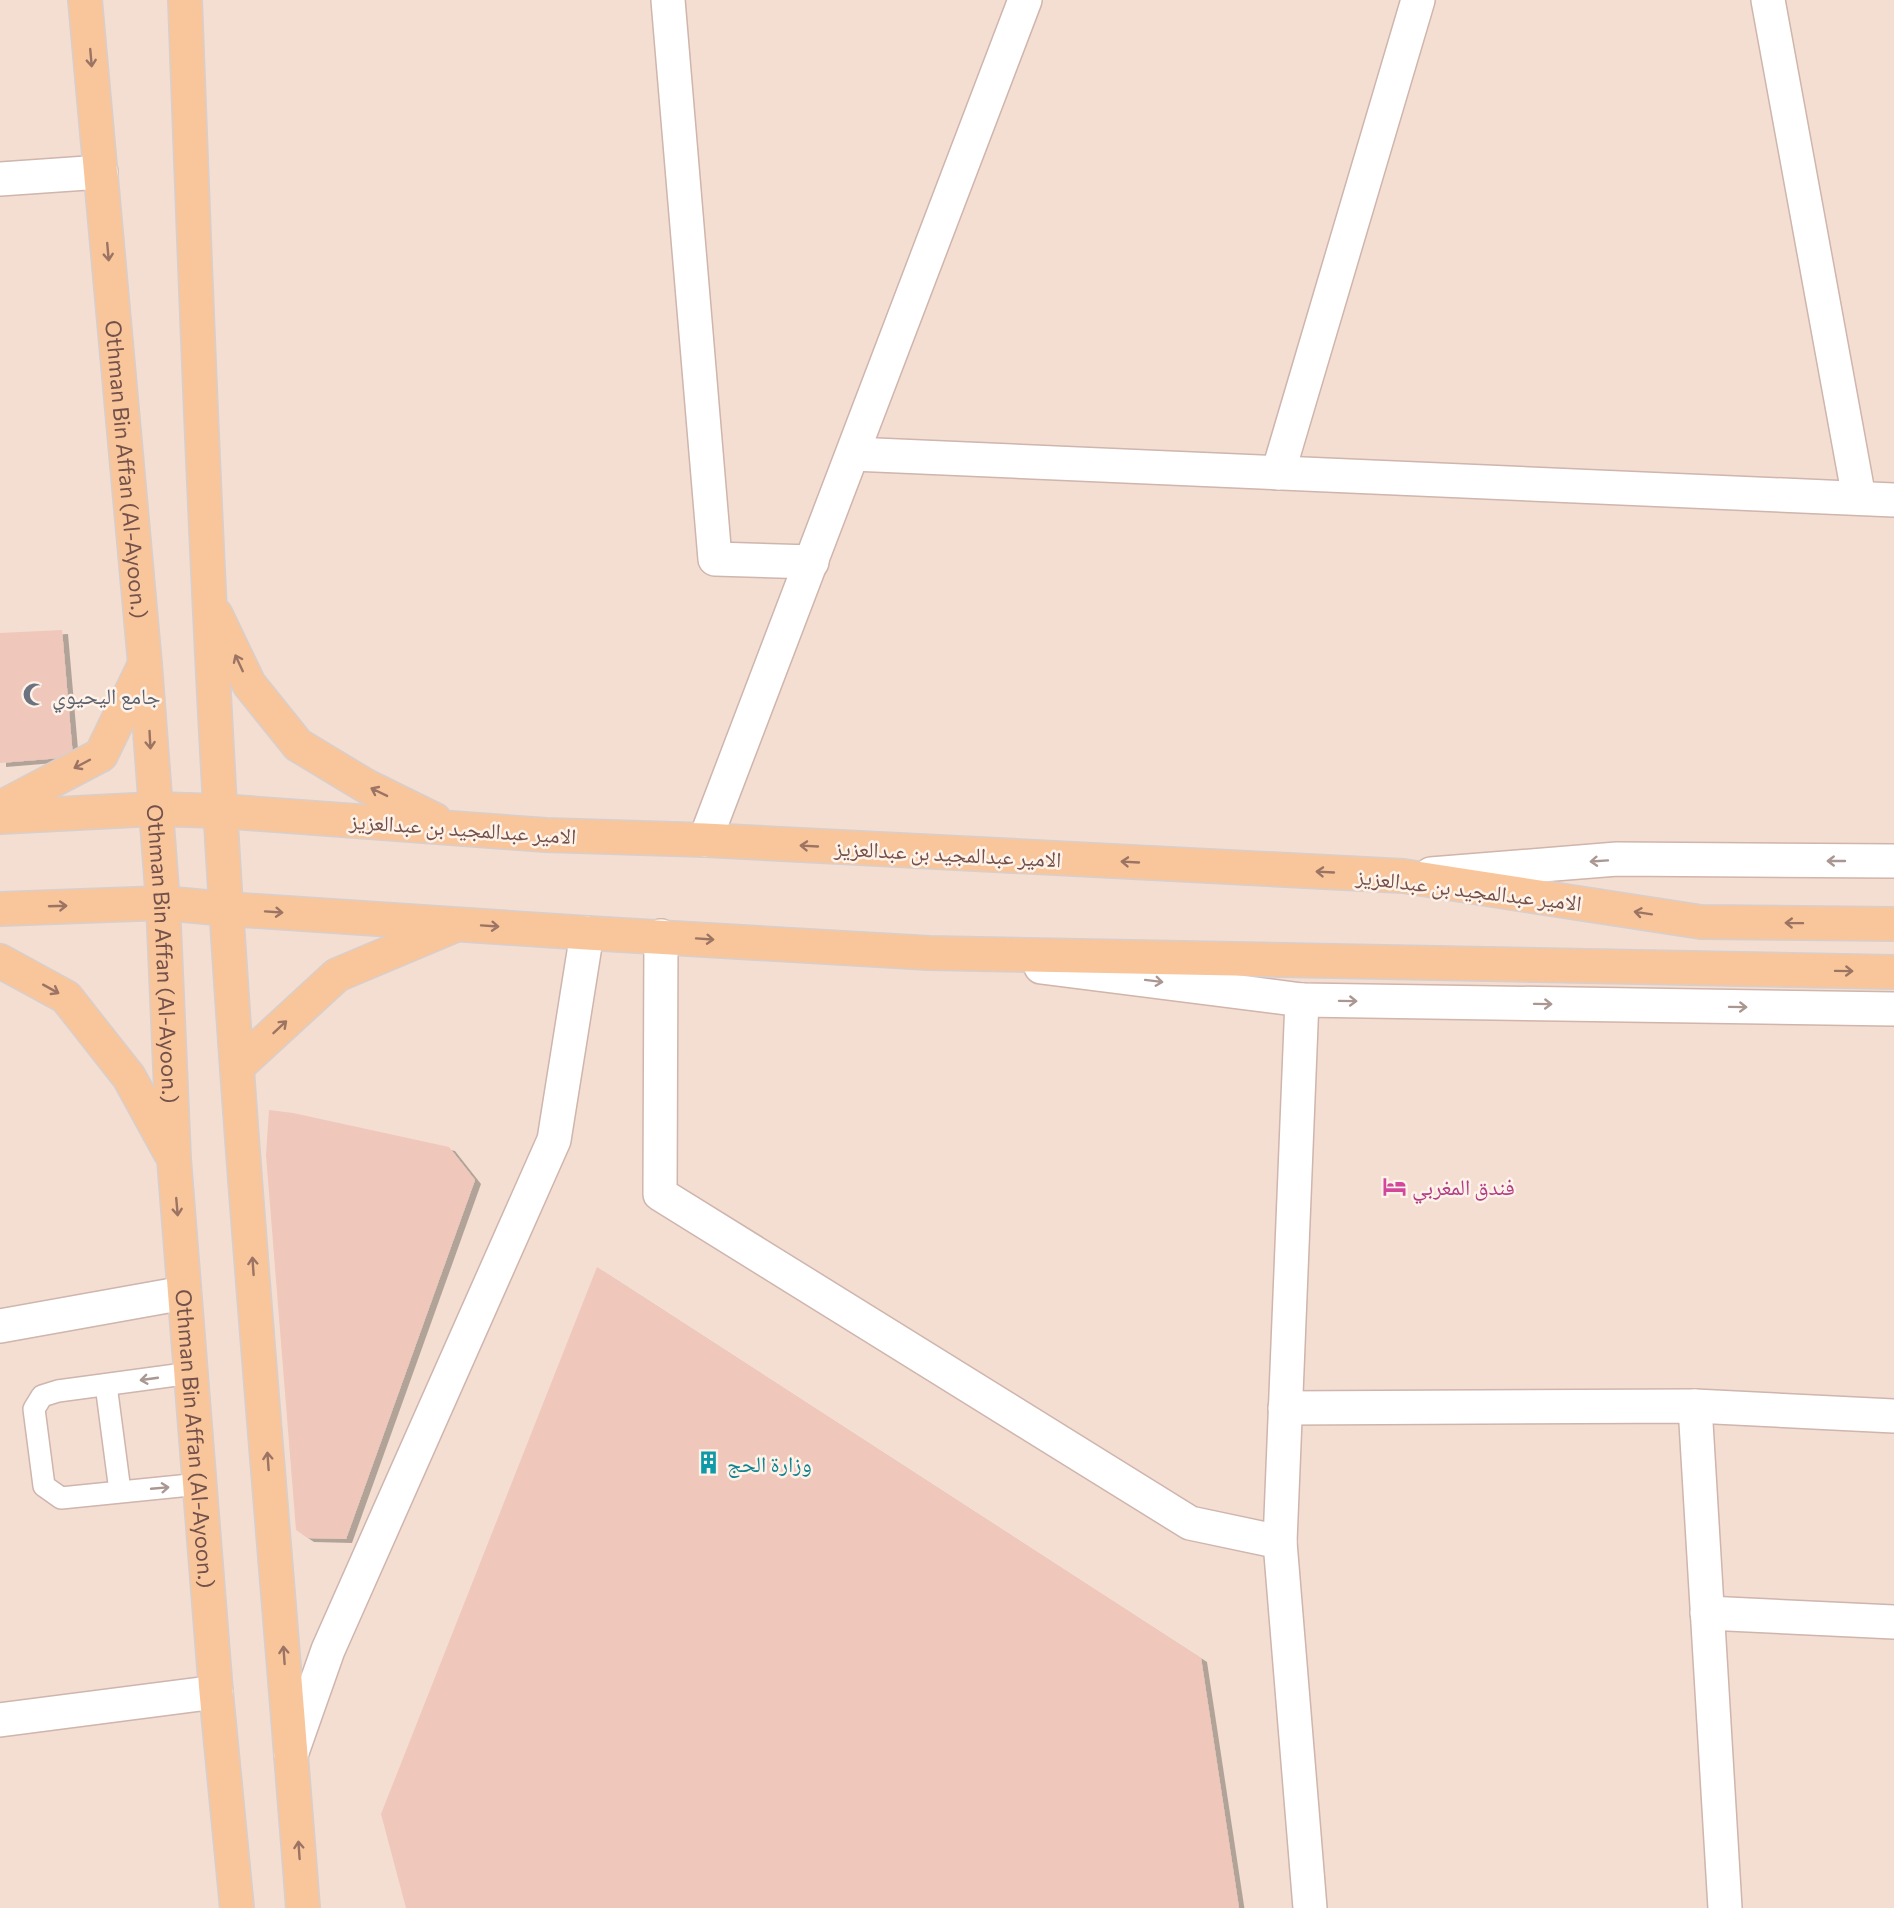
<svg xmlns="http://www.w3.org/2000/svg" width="1894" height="1908" viewBox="0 0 1894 1908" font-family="Commissioner,'Noto Naskh Arabic',sans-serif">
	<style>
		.residential { fill: #f3ded1 }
		.building { fill: #f0c7bb; filter: url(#shadow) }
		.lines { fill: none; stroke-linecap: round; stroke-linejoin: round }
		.lane-casing { stroke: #cfb5ad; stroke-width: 24 }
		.street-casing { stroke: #cfb5ad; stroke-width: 36 }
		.secondary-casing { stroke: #d1b4aa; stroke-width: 36 }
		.primary-casing { stroke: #d8cecc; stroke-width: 36 }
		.lane { stroke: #fff; stroke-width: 21 }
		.street { stroke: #fff; stroke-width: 33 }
		.secondary { stroke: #fff; stroke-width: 33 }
		.primary { stroke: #f9c69c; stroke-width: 33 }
		.oneway { stroke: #9b7463 }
		.oneway2 { stroke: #ab9792 }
		.labels { text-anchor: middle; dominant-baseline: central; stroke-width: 5; stroke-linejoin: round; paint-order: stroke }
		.street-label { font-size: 22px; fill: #73514a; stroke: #fff2e9 }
		.worship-label { font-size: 22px; fill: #5b616d; stroke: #fff2e9; text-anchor: start }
		.hotel-label { font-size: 22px; fill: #b23c85; stroke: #fff2e9; text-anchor: start }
		.culture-label { font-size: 22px; fill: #0d838f; stroke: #fff2e9; text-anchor: start }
	</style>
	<defs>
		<filter id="shadow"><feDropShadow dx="6" dy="4" stdDeviation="0" flood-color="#0004"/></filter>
	</defs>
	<rect width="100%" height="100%" fill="#fcede3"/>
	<!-- residential -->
	<rect class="residential" x="0" y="0" width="1894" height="1908"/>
	<!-- building -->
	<g class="building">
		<polygon points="62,630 73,757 0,763 0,633"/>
		<polygon points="269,1110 293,1113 449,1147 475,1180 346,1539 308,1538 296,1530 266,1155"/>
		<polygon points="597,1267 1201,1658 1239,1908 406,1908 381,1814"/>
	</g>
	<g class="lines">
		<defs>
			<g id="lane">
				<polyline points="191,1373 58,1391 42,1396 34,1409 44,1486 61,1498 200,1484"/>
				<polyline points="106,1385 120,1491"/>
			</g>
			<g id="street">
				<polyline points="668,0 715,559 812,562"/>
				<polyline points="1768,0 1859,498"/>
				<polyline points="0,179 101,172"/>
				<polyline points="853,454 1894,500"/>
				<polyline points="1278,473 1418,0"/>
				<polyline points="705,840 1025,0"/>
				<polyline points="661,936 660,1194 1190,1523 1280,1542"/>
				<polyline points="1302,1000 1280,1542 1310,1908"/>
				<polyline points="0,1326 184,1293"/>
				<polyline points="1695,1406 1725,1908"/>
				<polyline points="1285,1408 1695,1406 1894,1416"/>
				<polyline points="1707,1613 1894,1622"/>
				<polyline points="0,1720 216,1692"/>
				<polyline points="291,1755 328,1650 554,1140 587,933"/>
			</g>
			<g id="secondary">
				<polyline points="1431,874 1617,859 1894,861"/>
				<polyline points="1041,967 1302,1000 1894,1009"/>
			</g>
			<g id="primary">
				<path id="s1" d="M85 0 145 664 163 903 174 1159 216 1692 237 1908"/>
				<path d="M185 0C195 269 205 538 220 806 241 1174 275 1541 303 1908"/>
				<polyline points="216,615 249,684 298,745 366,786 435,820"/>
				<polyline points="0,808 101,755 144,666"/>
				<polyline points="0,817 154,809 220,811 546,835 705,840 1403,876 1701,922 1894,924"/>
				<polyline points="0,909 163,903 227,909 587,933 929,953 1894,972"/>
				<polyline points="0,961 66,997 129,1077 170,1152"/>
				<polyline points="237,1067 337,975 451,927"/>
			</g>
		</defs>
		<!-- lane casing -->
		<use href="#lane" class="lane-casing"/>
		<!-- street casing -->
		<use href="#street" class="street-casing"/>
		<!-- secondary casing -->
		<use href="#secondary" class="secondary-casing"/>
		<!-- primary casing -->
		<use href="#primary" class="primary-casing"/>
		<!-- lane -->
		<use href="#lane" class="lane"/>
		<!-- street -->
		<use href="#street" class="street"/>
		<!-- secondary -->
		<use href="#secondary" class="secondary"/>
		<!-- primary -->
		<use href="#primary" class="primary"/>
	</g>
	<!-- one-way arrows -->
	<defs><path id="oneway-shaft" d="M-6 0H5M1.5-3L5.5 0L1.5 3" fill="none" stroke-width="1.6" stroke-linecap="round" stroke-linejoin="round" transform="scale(1.5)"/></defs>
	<g class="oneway">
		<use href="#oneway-shaft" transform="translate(91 58) rotate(85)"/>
		<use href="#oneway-shaft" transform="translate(108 252) rotate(85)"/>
		<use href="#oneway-shaft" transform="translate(239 663) rotate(-115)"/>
		<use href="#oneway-shaft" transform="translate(150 740) rotate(87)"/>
		<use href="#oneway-shaft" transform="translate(82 764) rotate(152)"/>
		<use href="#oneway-shaft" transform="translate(379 792) rotate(-154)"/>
		<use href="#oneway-shaft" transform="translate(809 846) rotate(-177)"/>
		<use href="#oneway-shaft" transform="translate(1130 862) rotate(-177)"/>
		<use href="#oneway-shaft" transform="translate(1325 872) rotate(-177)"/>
		<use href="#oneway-shaft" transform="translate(58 906) rotate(-2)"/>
		<use href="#oneway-shaft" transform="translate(274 912) rotate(4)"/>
		<use href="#oneway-shaft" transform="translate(1643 913) rotate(-171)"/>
		<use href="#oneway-shaft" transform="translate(1794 923) rotate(-179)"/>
		<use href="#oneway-shaft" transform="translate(490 926) rotate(4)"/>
		<use href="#oneway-shaft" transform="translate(705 939) rotate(4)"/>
		<use href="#oneway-shaft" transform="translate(1844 971) rotate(1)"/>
		<use href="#oneway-shaft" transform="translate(51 989) rotate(29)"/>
		<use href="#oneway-shaft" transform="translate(280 1027) rotate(-43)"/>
		<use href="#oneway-shaft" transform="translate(177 1207) rotate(85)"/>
		<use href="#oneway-shaft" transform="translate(253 1266) rotate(-94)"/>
		<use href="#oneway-shaft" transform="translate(268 1461) rotate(-94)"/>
		<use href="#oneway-shaft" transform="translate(284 1655) rotate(-94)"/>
		<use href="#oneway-shaft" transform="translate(299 1850) rotate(-94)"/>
	</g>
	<g class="oneway2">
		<use href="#oneway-shaft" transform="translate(1599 861) rotate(176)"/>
		<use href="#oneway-shaft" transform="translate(1836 861) rotate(-180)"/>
		<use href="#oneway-shaft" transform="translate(1154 981) rotate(7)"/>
		<use href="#oneway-shaft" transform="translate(1348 1001) rotate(1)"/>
		<use href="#oneway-shaft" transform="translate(1543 1004) rotate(1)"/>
		<use href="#oneway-shaft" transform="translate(1738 1007) rotate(1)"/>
		<use href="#oneway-shaft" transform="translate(149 1379) rotate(172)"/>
		<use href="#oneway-shaft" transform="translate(160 1488) rotate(-5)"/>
	</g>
	<!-- icons -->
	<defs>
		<symbol id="mosque-bare" viewBox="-9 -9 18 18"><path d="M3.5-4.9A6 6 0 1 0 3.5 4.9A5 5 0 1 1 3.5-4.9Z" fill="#6b7280" stroke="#fff2e9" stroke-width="2.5" paint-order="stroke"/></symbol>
		<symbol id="hotel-bare" viewBox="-9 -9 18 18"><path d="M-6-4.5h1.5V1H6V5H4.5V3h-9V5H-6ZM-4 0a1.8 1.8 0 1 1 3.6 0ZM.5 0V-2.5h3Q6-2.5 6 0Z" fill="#d1479c" stroke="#fff2e9" stroke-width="2.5" paint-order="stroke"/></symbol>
		<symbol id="building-bare" viewBox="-9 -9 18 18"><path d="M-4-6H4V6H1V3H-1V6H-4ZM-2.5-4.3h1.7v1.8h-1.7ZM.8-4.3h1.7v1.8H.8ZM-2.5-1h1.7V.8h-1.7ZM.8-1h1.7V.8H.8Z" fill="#0f9aa8" stroke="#fff2e9" stroke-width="2.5" paint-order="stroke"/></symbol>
	</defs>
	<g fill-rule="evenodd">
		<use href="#mosque-bare" x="18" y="678" width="33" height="33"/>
		<use href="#hotel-bare" x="1378" y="1170" width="33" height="33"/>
		<use href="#building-bare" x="692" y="1446" width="33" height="33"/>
	</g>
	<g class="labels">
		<!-- street labels -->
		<g class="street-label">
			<text stroke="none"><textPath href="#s1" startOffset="471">Othman Bin Affan (Al-Ayoon.)</textPath></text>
			<text transform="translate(463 828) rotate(4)">الامير عبدالمجيد بن عبدالعزيز</text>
			<text transform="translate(948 853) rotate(3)">الامير عبدالمجيد بن عبدالعزيز</text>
			<text transform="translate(1469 889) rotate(7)">الامير عبدالمجيد بن عبدالعزيز</text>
			<text stroke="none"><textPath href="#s1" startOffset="957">Othman Bin Affan (Al-Ayoon.)</textPath></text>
			<text stroke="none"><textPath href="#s1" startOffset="1443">Othman Bin Affan (Al-Ayoon.)</textPath></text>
		</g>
		<!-- worship labels -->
		<g class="worship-label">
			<text x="52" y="695">جامع اليحيوي</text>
		</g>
		<!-- hotel labels -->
		<g class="hotel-label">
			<text x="1412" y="1186">فندق المغربي</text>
		</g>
		<!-- culture labels -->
		<g class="culture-label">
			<text x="727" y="1463">وزارة الحج</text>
		</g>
	</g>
</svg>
